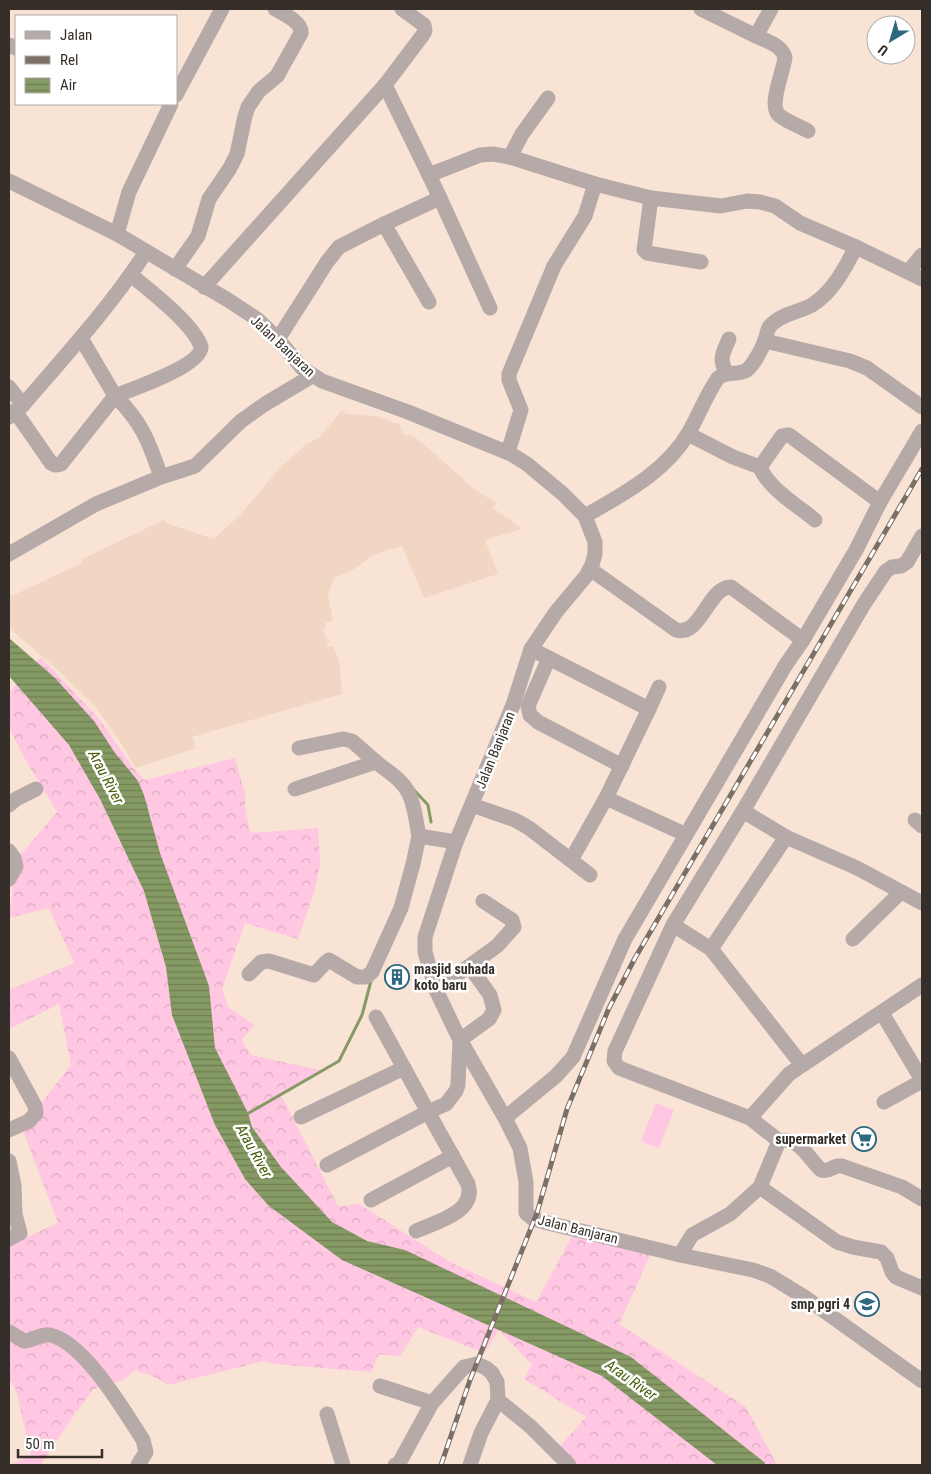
<svg xmlns="http://www.w3.org/2000/svg" width="931" height="1474" viewBox="0 0 931 1474" font-family="'Roboto Condensed',sans-serif">
	<style>
		.built { fill: #f1d6c3 }
		.grass { fill: #ffc7e2 }
		.forest { fill: url(#forest-crowns) }
		.water { fill: url(#water-rules) }
		.lines { fill: none; stroke-linecap: round; stroke-linejoin: round }
		.stream { stroke: #859a64; stroke-width: 3 }
		.minor { stroke: #b6aaa9; stroke-width: 15 }
		.rail-casing { stroke: #7b6f66; stroke-width: 5 }
		.rail { stroke: #fff; stroke-width: 3; stroke-dasharray: 9; stroke-linecap: butt }
		.labels { text-anchor: middle; dominant-baseline: central; stroke-width: 5; stroke-linejoin: round; paint-order: stroke }
		.street-label { font-size: 14px; fill: #362f29; stroke: #fff }
		.poi-label { font-size: 14px; font-weight: bold; fill: #362f29; stroke: #fff; text-anchor: end }
		.water-label { font-size: 15px; font-style: italic; fill: #465e08; stroke: #fff }
	</style>
	<defs>
		<pattern id="forest-crowns" width="20" height="18" patternUnits="userSpaceOnUse" patternTransform="scale(1.25)"><rect width="20" height="18" fill="#ffc7e2"/><path d="M2 6a3 3 0 1 1 6 0M12 15a3 3 0 1 1 6 0" fill="none" stroke="#dbabc2"/></pattern>
		<pattern id="water-rules" width="6" height="5" patternUnits="userSpaceOnUse" patternTransform="scale(1.25)"><rect width="6" height="5" fill="#859a64"/><path d="M0 2.5h6" fill="none" stroke="#6e7e52"/></pattern>
	</defs>
	<rect width="100%" height="100%" fill="#f8e3d5"/>
	<!-- built -->
	<polygon class="built" points="342,410 346,414 376,416 400,425 403,434 406,436 410,434 420,441 473,488 496,503 493,508 522,529 485,540 498,574 424,598 402,546 384,551 371,557 351,571 334,578 328,595 333,620 325,623 326,627 323,629 326,639 330,641 326,645 327,647 332,646 334,648 339,660 342,694 192,737 196,748 136,768 119,740 95,706 59,671 9,628 9,595 14,595 82,563 82,559 164,520 166,523 214,539 240,515 279,469 306,444 319,438"/>
	<!-- grass -->
	<polygon class="grass" points="656,1103 674,1110 659,1148 641,1141"/>
	<!-- forest -->
	<polygon class="forest" points="41,657 100,720 134,769 145,780 235,758 245,794 245,808 250,833 318,828 320,864 315,889 298,939 245,923 222,989 228,1007 254,1025 242,1040 251,1055 320,1070 281,1095 338,1206 359,1204 450,1262 536,1302 575,1231 653,1249 619,1324 746,1407 777,1465 567,1465 555,1452 586,1417 524,1379 532,1365 499,1330 484,1353 418,1327 400,1357 379,1354 371,1372 274,1364 264,1361 168,1385 157,1378 135,1370 123,1380 94,1389 76,1412 41,1465 9,1465 31,1455 16,1390 9,1379 9,1245 58,1223 22,1128 71,1065 59,1004 9,1029 9,990 74,963 49,908 9,918 16,860 57,812 25,759 9,728 9,693"/>
	<!-- water -->
	<polygon class="water" points="9,638 55,678 94,721 115,753 138,781 144,795 160,853 209,986 215,1048 248,1113 252,1127 281,1167 332,1222 367,1241 405,1250 631,1357 764,1462 766,1465 717,1465 602,1376 342,1260 269,1206 245,1179 215,1125 172,1015 166,967 144,891 100,799 69,745 9,676"/>
	<g class="lines">
		<!-- stream -->
		<g class="stream">
			<polyline points="414,790 428,805 431,822"/>
			<polyline points="247,1114 339,1061 362,1015 371,981"/>
		</g>
		<!-- minor -->
		<g class="minor">
			<polyline points="701,9 756,36"/>
			<path d="M771 9 756 36C767 41 781 45 785 57 784 71 767 107 780 116 788 122 799 126 808 131"/>
			<polyline points="9,45 16,48"/>
			<polyline points="385,85 429,175"/>
			<polyline points="176,95 222,9"/>
			<polyline points="510,157 522,134 548,98"/>
			<polyline points="9,181 117,234 228,300 257,319 278,339 302,368 322,381 408,412 511,454 527,464 563,494 585,516 595,542 595,554 592,565 586,576 556,612 531,649 513,705 456,842 425,937 425,952 436,990 458,1036 505,1118 520,1148 526,1182 526,1213 532,1218 540,1221 680,1255 753,1270 770,1276 806,1298 922,1381"/>
			<polyline points="440,198 490,308"/>
			<polyline points="651,198 644,250 647,253 701,262"/>
			<polyline points="384,224 429,302"/>
			<polyline points="117,234 129,192 171,104"/>
			<path d="M175 269 198 236 209 199 230 168 237 154 245 116 248 107 259 91 277 76 301 33C302 22 284 14 275 9"/>
			<polyline points="908,272 922,255"/>
			<path d="M131 275C150 291 194 324 201 347 201 366 132 389 115 396 142 422 149 442 161 477"/>
			<polyline points="204,287 385,85 422,36 425,31 424,25 402,9"/>
			<polyline points="278,339 327,262 339,247 384,224 440,198 429,175 480,155 493,154 510,157 595,184 651,198 721,206 747,201 760,202 775,206 800,223 856,247 922,279"/>
			<polyline points="765,341 850,361 867,368 922,407"/>
			<path d="M727 373C718 359 723 353 729 339"/>
			<polyline points="9,387 23,405"/>
			<path d="M15 411 23 405C66 355 110 307 146 252"/>
			<polyline points="9,417 15,411 51,463 55,465 61,464 115,396 81,338"/>
			<polyline points="688,434 733,457 760,467 782,436 789,435 880,502 922,431"/>
			<polyline points="508,452 521,410 509,380 509,374 554,266 585,216 595,184"/>
			<path d="M760 467C768 488 798 506 815 520"/>
			<path d="M585 516C623 494 666 472 689 432 699 415 706 395 718 378 727 370 738 376 747 370 754 364 762 349 765 340 767 335 767 330 770 326 780 314 800 312 812 305 833 292 845 268 856 247"/>
			<polyline points="9,554 96,504 161,477 195,466 241,421 265,404 312,376"/>
			<polyline points="803,640 856,550 880,502"/>
			<polyline points="531,649 649,709 606,798 571,860"/>
			<polyline points="549,658 528,706 530,715 538,722 622,766"/>
			<polyline points="649,709 659,687"/>
			<polyline points="299,748 343,739 352,741 376,762"/>
			<path d="M295 789 376 762C387 771 403 780 409 794 415 806 416 822 419 836L456 842"/>
			<polyline points="606,798 678,831"/>
			<polyline points="9,805 16,799 36,789"/>
			<polyline points="472,805 515,820 529,828 590,875"/>
			<polyline points="743,811 786,837 857,868 922,903"/>
			<polyline points="915,820 922,826"/>
			<polyline points="9,851 14,858 16,866 9,879"/>
			<polyline points="673,925 711,949 802,1065"/>
			<polyline points="853,939 901,892"/>
			<polyline points="711,949 786,837"/>
			<polyline points="249,974 261,962 269,961 314,975 326,962 329,960 357,977 366,977 372,972 401,908 413,864 419,836"/>
			<polyline points="436,990 497,946 514,927 512,920 483,901"/>
			<polyline points="882,1013 922,1080"/>
			<polyline points="376,1017 404,1068"/>
			<polyline points="9,1058 35,1106 36,1113 29,1121 9,1130"/>
			<polyline points="884,1102 922,1081"/>
			<polyline points="301,1117 404,1068 428,1112 446,1104 456,1091 458,1085 460,1040 489,1019 494,1010 490,995 470,967"/>
			<path d="M505 1118 556 1076 573 1057 625 939 785 666 803 640 731 587C708 587 701 637 676 630L590 569"/>
			<polyline points="750,1118 789,1074 922,985"/>
			<path d="M779 1141C799 1136 809 1159 821 1170 829 1173 834 1164 842 1166L902 1187 922 1199"/>
			<polyline points="9,1161 14,1185 15,1214 20,1233 9,1239"/>
			<path d="M327 1165 428 1112 468 1184C477 1212 436 1222 416 1231"/>
			<polyline points="760,1187 837,1242 853,1247 881,1252 887,1258 892,1272 896,1277 922,1288"/>
			<polyline points="371,1200 453,1156"/>
			<polyline points="680,1255 692,1235 730,1214 760,1187 779,1141 750,1118 619,1068 614,1061 615,1051 673,925 743,811 864,604 886,571 892,567 901,566 907,562 922,536"/>
			<path d="M9 1332 24 1341C33 1341 41 1333 50 1335 84 1342 125 1412 143 1440L146 1452 138 1465"/>
			<polyline points="380,1386 432,1403"/>
			<polyline points="327,1414 343,1465"/>
			<polyline points="395,1465 398,1465 432,1403 464,1367 477,1364 486,1368 492,1373 497,1382 498,1400 531,1427 569,1465"/>
			<polyline points="470,1465 481,1433 498,1400"/>
		</g>
		<defs>
			<polyline id="rail" points="441,1465 470,1380 537,1213 567,1109 609,1008 635,958 922,469"/>
		</defs>
		<!-- rail casing -->
		<use href="#rail" class="rail-casing"/>
		<!-- rail -->
		<use href="#rail" class="rail"/>
	</g>
	<!-- icons -->
	<defs>
		<symbol id="building-ring" viewBox="-11 -11 22 22"><circle r="9.5" fill="#fff" stroke="#2d6780" stroke-width="1.5"/><path d="M-4-6H4V6H1V3H-1V6H-4ZM-2.5-4.3h1.7v1.8h-1.7ZM.8-4.3h1.7v1.8H.8ZM-2.5-1h1.7V.8h-1.7ZM.8-1h1.7V.8H.8Z" fill="#2d6780"/></symbol>
		<symbol id="supermarket-ring" viewBox="-11 -11 22 22"><circle r="9.5" fill="#fff" stroke="#2d6780" stroke-width="1.5"/><path d="M-6-5.5h2.5l.6 2H6L4.5 2H-2.5L-4.4-4H-6ZM-1.5 3.2a1.3 1.3 0 1 0 .1 0ZM3 3.2a1.3 1.3 0 1 0 .1 0Z" fill="#2d6780"/></symbol>
		<symbol id="school-ring" viewBox="-11 -11 22 22"><circle r="9.5" fill="#fff" stroke="#2d6780" stroke-width="1.5"/><path d="M0-5L7-2L0 1L-7-2ZM-4 1L0 2.5L4 1V4Q0 6-4 4Z" fill="#2d6780"/></symbol>
	</defs>
	<g fill-rule="evenodd">
		<use href="#building-ring" x="383" y="963" width="28" height="28"/>
		<use href="#supermarket-ring" x="850" y="1125" width="28" height="28"/>
		<use href="#school-ring" x="853" y="1290" width="28" height="28"/>
	</g>
	<g class="labels">
		<!-- street labels -->
		<g class="street-label">
			<text transform="translate(283 346) rotate(43)">Jalan Banjaran</text>
			<text transform="translate(495 750) rotate(-68)">Jalan Banjaran</text>
			<text transform="translate(578 1229) rotate(14)">Jalan Banjaran</text>
		</g>
		<!-- poi labels -->
		<g class="poi-label">
			<text x="414" y="969" text-anchor="start">masjid suhada<tspan x="414" dy="16">koto baru</tspan></text>
			<text x="846" y="1139">supermarket</text>
			<text x="850" y="1304">smp pgri 4</text>
		</g>
		<!-- water labels -->
		<g class="water-label">
			<text transform="translate(106 777) rotate(62)">Arau River</text>
			<text transform="translate(254 1151) rotate(61)">Arau River</text>
			<text transform="translate(631 1380) rotate(35)">Arau River</text>
		</g>
	</g>
	<!-- border -->
	<rect width="931" height="1474" fill="none" stroke="#362f29" stroke-width="20"/>
	<!-- legend -->
	<rect x="15" y="15" width="162" height="90" fill="#ffffff" stroke="#afaca9"/>
	<rect x="25" y="31" width="25" height="8" fill="#b6aaa9" stroke="#afaca9"/>
	<text x="60" y="40" font-size="15" fill="#362f29">Jalan</text>
	<rect x="25" y="56" width="25" height="8" fill="#7b6f66" stroke="#afaca9"/>
	<text x="60" y="65" font-size="15" fill="#362f29">Rel</text>
	<rect x="25" y="78" width="25" height="15" fill="url(#water-rules)" stroke="#afaca9"/>
	<text x="60" y="90" font-size="15" fill="#362f29">Air</text>
	<!-- north arrow -->
	<g transform="translate(891 40) rotate(218)"><circle r="24" fill="#ffffff" stroke="#afaca9"/>
	<path d="M0-4L9 19L0 12L-9 19Z" fill="#2d6780"/>
	<text y="-8" font-size="14" font-weight="bold" text-anchor="middle" fill="#362f29">U</text>
	</g>
	<!-- scale -->
	<path d="M18 1449v8h84v-8" fill="none" stroke="#362f29" stroke-width="2.5"/>
	<text x="25" y="1449" font-size="15" fill="#362f29" stroke="#ffffff" stroke-width="4" paint-order="stroke">50 m</text>
</svg>
